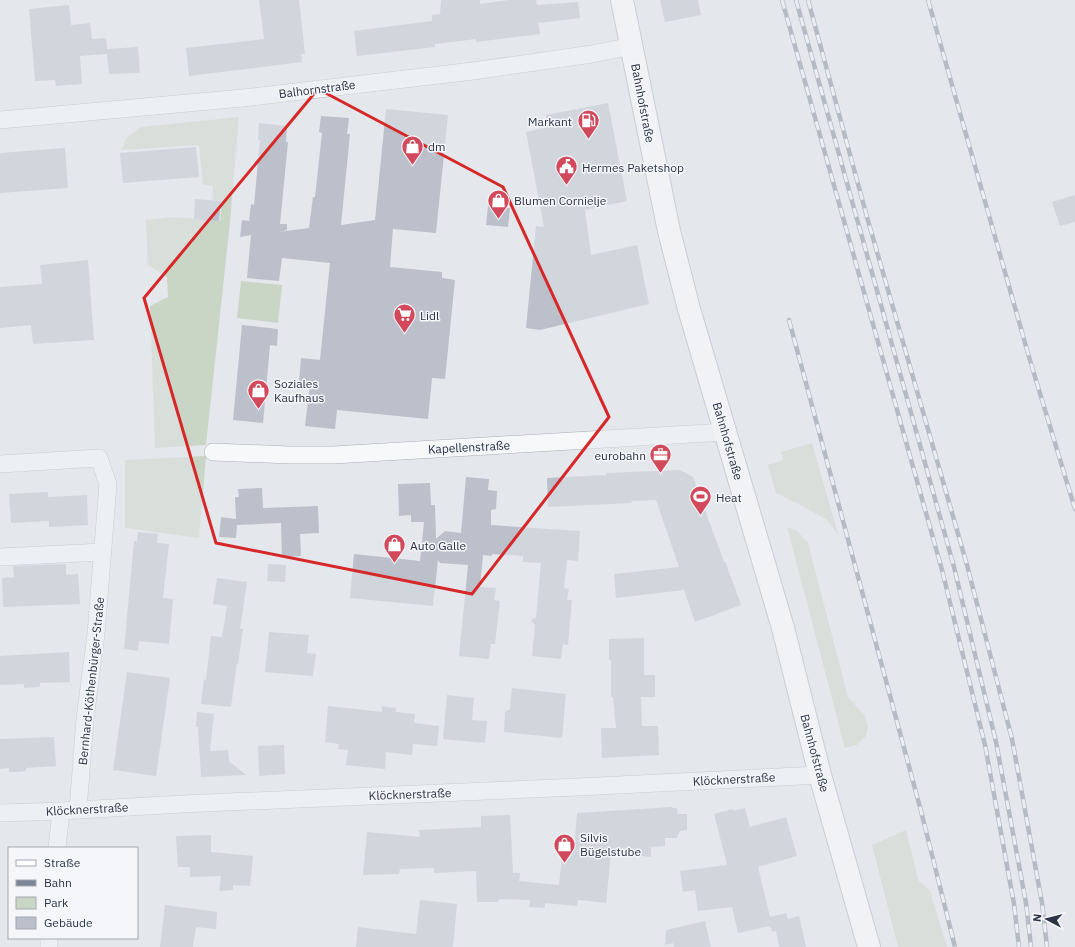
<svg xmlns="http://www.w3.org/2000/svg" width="1075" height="947" viewBox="0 0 1075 947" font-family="'IBM Plex Sans',sans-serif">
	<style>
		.green { fill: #c9d6c5 }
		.building { fill: #bbc0ca }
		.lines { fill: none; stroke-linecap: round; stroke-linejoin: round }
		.minor-casing { stroke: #a9aeb7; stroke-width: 18 }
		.secondary-casing { stroke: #a9aeb7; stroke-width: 24 }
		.minor { stroke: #f7f8fa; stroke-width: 17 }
		.secondary { stroke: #fff; stroke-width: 22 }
		.rail-casing { stroke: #7d8696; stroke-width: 4.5 }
		.rail { stroke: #f4f6f9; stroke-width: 3; stroke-dasharray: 9; stroke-linecap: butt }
		.marked { fill: none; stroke: #d62828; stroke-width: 3; stroke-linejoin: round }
		.labels { text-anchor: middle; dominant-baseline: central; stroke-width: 3; stroke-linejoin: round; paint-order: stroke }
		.street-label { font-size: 12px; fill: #2b3445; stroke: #f4f6f9 }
		.poi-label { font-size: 12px; fill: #2b3445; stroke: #f4f6f9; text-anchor: start }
	</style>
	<rect width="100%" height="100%" fill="#e4e7ec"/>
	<!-- green -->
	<g class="green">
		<polygon points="239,117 230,222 206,445 155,448 150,306 168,297 167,277 148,265 146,220 172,217 220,221 222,201 212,200 213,186 203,185 199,145 121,150 127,138 141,127"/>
		<polygon points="241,281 282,285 278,323 237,318"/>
		<polygon points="812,443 838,534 827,520 808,509 776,493 768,465 783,460 781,452"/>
		<polygon points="206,456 199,538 125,528 125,460"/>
		<polygon points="787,527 797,531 808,543 848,697 865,716 868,727 866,736 857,745 845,748"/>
		<polygon points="906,830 918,880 930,891 947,947 898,947 872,845"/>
	</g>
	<!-- building -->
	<g class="building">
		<polygon points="259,0 299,0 305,54 301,54 302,62 189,76 186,48 264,39"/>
		<polygon points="441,0 480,0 480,4 509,0 536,0 537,5 578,2 580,18 538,23 540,34 476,42 476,39 435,44 435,47 357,56 354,31 432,21 432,15 440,14"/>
		<polygon points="660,0 698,0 701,15 665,22"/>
		<polygon points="69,5 71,25 90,23 92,39 106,38 107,49 138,47 140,73 109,74 107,54 80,56 82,84 56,86 55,80 35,81 29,9"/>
		<polygon points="608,103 627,201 585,210 591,255 637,245 649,304 548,328 540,330 526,328 536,226 544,227 526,132 548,127 546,115"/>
		<polygon points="386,109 448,115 436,233 393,229 390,267 442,272 442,278 455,280 445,379 432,378 428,419 337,410 335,429 305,426 310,383 299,382 301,358 320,360 330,263 282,258 279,281 247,278 251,235 240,237 242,220 249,221 251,204 254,205 260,140 258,140 259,123 287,126 286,142 288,142 280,224 287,224 287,230 279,232 309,228 313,197 315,197 322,133 319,132 321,116 349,118 347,134 350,134 341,225 375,220"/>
		<polygon points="196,147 199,177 123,183 120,153"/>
		<polygon points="65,148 68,188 0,193 0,153"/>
		<polygon points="1075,195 1075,222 1060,226 1052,202"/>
		<polygon points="195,199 221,201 219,221 194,219"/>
		<polygon points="488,206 510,208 508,227 486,225"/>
		<polygon points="88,260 94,340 33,344 31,325 0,328 0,287 42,284 40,265"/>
		<polygon points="242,325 278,329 277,346 270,345 263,423 233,420"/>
		<polygon points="680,470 693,477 724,562 725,561 741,605 695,622 684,590 616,598 614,574 679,567 656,500 631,501 632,503 548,507 547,478 606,475 606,473"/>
		<polygon points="466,477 489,479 488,490 497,491 496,509 491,510 491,525 580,531 578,561 567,560 564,588 569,589 567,600 572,600 568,645 563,644 561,659 532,656 535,625 531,620 536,617 541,563 523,562 523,556 492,554 492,556 483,555 480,587 496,588 494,600 500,601 495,644 491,644 489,659 459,656 468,565 440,563 438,560 433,606 350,598 354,554 420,561 424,522 411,522 411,515 399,516 398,484 430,483 431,505 435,505 436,539 445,531 461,533"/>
		<polygon points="262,488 263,508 318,506 319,533 300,534 301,556 282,557 281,523 237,525 236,538 219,537 221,517 236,519 235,497 239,497 238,489"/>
		<polygon points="48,492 48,497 87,495 88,525 49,527 49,521 11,523 9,494"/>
		<polygon points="138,532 158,534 157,543 169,544 163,598 173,599 169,644 139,641 138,651 124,649 134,541 137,541"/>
		<polygon points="66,564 66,575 78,574 80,604 3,607 2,578 14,577 13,566"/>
		<polygon points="268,564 286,565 285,582 267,581"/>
		<polygon points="217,578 247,582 240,629 243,629 238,664 237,663 231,707 201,704 204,679 206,680 211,636 222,637 227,606 213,604"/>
		<polygon points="269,632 309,635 307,653 316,654 313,676 265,672"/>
		<polygon points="644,638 644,675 655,675 655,697 641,697 642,726 658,726 659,755 602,758 601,728 616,728 613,697 611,697 611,660 609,660 609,639"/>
		<polygon points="69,652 70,682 40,683 40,687 24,688 24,684 0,685 0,656"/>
		<polygon points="127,672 170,678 156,776 113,770"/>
		<polygon points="512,688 566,694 562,738 504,732 505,712 510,709"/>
		<polygon points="447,695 474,698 472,720 487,721 485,743 443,739"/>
		<polygon points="328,706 382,712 382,706 396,708 396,712 415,714 414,723 439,726 437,746 413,744 412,755 386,752 385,769 346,765 348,750 338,749 339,744 325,742"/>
		<polygon points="197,712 214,714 210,751 228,750 229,761 246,775 201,777 198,727 196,727"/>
		<polygon points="54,737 56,766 26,768 26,771 17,772 9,772 9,768 0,769 0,739"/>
		<polygon points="284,745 285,774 259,776 258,746"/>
		<polygon points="672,807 672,808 677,808 678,814 687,814 687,830 680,831 677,838 665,838 665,846 651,847 651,857 611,853 606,903 578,900 577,906 545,903 545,908 529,907 530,900 500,899 497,902 477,902 476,871 434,873 434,868 400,869 399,874 363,875 367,832 420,837 419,830 481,827 481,816 510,815 513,873 520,873 519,881 559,885 564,838 575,839 577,813"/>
		<polygon points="745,808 750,827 786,817 797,856 758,867 770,917 786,913 788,919 799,916 806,947 779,947 776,931 772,932 770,926 738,933 732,907 698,911 695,890 683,892 680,871 727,865 714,814 733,809 734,811"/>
		<polygon points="211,835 211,852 253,856 250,886 233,885 233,890 219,891 221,876 190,877 190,867 178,867 176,836"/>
		<polygon points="420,900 457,904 453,947 356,947 358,927 416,934"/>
		<polygon points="165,905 217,912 216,929 196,927 193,947 160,947"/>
		<polygon points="705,921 711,947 674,947 673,943 665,945 666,930"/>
	</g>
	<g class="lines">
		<defs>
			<g id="minor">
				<polyline points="0,120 243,98 473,71 592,54 632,46"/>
				<polyline points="213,452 290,455 333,455 725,432"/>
				<polyline points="0,464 99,458 108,484 96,634 85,719 78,810"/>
				<polyline points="0,557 103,552"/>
				<polyline points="0,813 61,811 182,804 578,787 820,775"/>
				<polyline points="57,848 61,811"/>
				<polyline points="49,947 49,938"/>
			</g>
			<polyline id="secondary" points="622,0 669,231 689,309 783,628 820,775 869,947"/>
		</defs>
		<!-- minor casing -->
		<use href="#minor" class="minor-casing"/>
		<!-- secondary casing -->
		<use href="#secondary" class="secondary-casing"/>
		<!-- minor -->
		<use href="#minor" class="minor"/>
		<!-- secondary -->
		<use href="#secondary" class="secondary"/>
		<defs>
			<g id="rail">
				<polyline points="782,0 942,570 985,745 1014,904 1019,947"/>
				<polyline points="796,0 954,567 996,742 1026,903 1031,947"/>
				<polyline points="808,0 867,217 967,565 1012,739 1042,903 1047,947"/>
				<polyline points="928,0 1029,357 1075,509"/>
				<polyline points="789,320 921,811 955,947"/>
			</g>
		</defs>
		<!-- rail casing -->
		<use href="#rail" class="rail-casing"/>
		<!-- rail -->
		<use href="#rail" class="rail"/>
	</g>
	<!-- marked area -->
	<path d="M0 0H1075V947H0ZM318 89 503 187 609 417 472 594 216 543 144 298Z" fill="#e4e7ec" fill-opacity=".55" fill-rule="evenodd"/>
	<path class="marked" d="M318 89 503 187 609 417 472 594 216 543 144 298Z"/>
	<!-- icons -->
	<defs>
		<symbol id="fuel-pin" viewBox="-11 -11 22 30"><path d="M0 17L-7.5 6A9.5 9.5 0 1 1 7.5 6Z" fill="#d1495b" stroke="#f4f6f9"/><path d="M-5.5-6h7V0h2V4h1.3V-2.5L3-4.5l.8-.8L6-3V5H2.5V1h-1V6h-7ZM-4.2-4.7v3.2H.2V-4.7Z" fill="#fff"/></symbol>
		<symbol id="shop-pin" viewBox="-11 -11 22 30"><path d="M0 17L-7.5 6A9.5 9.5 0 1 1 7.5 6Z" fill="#d1495b" stroke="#f4f6f9"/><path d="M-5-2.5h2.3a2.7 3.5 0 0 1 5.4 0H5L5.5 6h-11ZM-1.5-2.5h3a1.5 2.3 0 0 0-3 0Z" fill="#fff"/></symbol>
		<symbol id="civic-pin" viewBox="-11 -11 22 30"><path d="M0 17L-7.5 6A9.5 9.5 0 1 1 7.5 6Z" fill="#d1495b" stroke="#f4f6f9"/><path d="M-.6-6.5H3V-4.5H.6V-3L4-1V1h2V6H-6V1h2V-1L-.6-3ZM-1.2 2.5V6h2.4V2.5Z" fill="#fff"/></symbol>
		<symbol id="supermarket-pin" viewBox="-11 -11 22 30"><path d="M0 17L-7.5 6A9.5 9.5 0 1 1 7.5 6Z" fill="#d1495b" stroke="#f4f6f9"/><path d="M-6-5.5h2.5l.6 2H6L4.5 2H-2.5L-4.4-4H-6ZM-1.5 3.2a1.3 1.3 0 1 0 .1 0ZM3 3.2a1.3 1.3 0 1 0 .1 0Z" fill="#fff"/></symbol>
		<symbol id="office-pin" viewBox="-11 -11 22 30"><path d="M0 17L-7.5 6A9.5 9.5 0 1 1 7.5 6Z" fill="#d1495b" stroke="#f4f6f9"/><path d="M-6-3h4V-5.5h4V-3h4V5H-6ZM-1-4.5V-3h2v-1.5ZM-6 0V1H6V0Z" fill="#fff"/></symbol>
		<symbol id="stadium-pin" viewBox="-11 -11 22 30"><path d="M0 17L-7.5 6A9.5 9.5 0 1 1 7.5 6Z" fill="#d1495b" stroke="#f4f6f9"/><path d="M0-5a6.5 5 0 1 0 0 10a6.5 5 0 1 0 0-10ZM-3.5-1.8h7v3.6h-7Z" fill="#fff"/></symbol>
	</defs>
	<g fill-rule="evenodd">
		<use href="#fuel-pin" x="576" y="108" width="25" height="34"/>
		<use href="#shop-pin" x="400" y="134" width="25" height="34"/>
		<use href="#civic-pin" x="554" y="154" width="25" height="34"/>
		<use href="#shop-pin" x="486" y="188" width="25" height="34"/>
		<use href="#supermarket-pin" x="392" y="302" width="25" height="34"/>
		<use href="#shop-pin" x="246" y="378" width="25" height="34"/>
		<use href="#office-pin" x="648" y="442" width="25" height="34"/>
		<use href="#stadium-pin" x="688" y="484" width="25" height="34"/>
		<use href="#shop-pin" x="382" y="532" width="25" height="34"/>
		<use href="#shop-pin" x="552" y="832" width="25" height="34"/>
	</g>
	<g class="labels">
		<!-- street labels -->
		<g class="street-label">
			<text transform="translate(317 89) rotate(-7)">Balhornstraße</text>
			<text transform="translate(643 103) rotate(79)">Bahnhofstraße</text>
			<text transform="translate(728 441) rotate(74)">Bahnhofstraße</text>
			<text transform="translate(469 447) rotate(-3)">Kapellenstraße</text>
			<text transform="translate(91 681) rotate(-84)">Bernhard-Köthenbürger-Straße</text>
			<text transform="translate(815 753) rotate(75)">Bahnhofstraße</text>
			<text transform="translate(734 779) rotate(-3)">Klöcknerstraße</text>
			<text transform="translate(410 794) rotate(-2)">Klöcknerstraße</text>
			<text transform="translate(87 809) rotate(-3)">Klöcknerstraße</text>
		</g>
		<!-- poi labels -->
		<g class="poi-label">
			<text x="572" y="121" text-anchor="end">Markant</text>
			<text x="428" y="146">dm</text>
			<text x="582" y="167">Hermes Paketshop</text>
			<text x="514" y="200">Blumen Cornielje</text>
			<text x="420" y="315">Lidl</text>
			<text x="274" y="383">Soziales<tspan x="274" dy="14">Kaufhaus</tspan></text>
			<text x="646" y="455" text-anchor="end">eurobahn</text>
			<text x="716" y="497">Heat</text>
			<text x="410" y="545">Auto Galle</text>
			<text x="580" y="837">Silvis<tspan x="580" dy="14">Bügelstube</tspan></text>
		</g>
	</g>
	<!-- legend -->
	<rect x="8" y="847" width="130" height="92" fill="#f4f6f9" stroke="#a4a8b1"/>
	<rect x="16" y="860" width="20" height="6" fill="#ffffff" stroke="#a4a8b1"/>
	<text x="44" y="867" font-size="12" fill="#2b3445">Straße</text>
	<rect x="16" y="880" width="20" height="6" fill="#7d8696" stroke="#a4a8b1"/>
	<text x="44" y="887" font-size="12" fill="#2b3445">Bahn</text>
	<rect x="16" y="897" width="20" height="12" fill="#c9d6c5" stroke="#a4a8b1"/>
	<text x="44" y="907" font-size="12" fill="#2b3445">Park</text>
	<rect x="16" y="917" width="20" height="12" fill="#bbc0ca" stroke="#a4a8b1"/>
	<text x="44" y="927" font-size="12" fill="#2b3445">Gebäude</text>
	<!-- north arrow -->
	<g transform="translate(1047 919) rotate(277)" stroke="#f4f6f9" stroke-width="3" paint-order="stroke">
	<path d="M0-3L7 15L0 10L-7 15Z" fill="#2b3445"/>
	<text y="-6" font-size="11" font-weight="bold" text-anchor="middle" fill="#2b3445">N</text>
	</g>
</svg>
